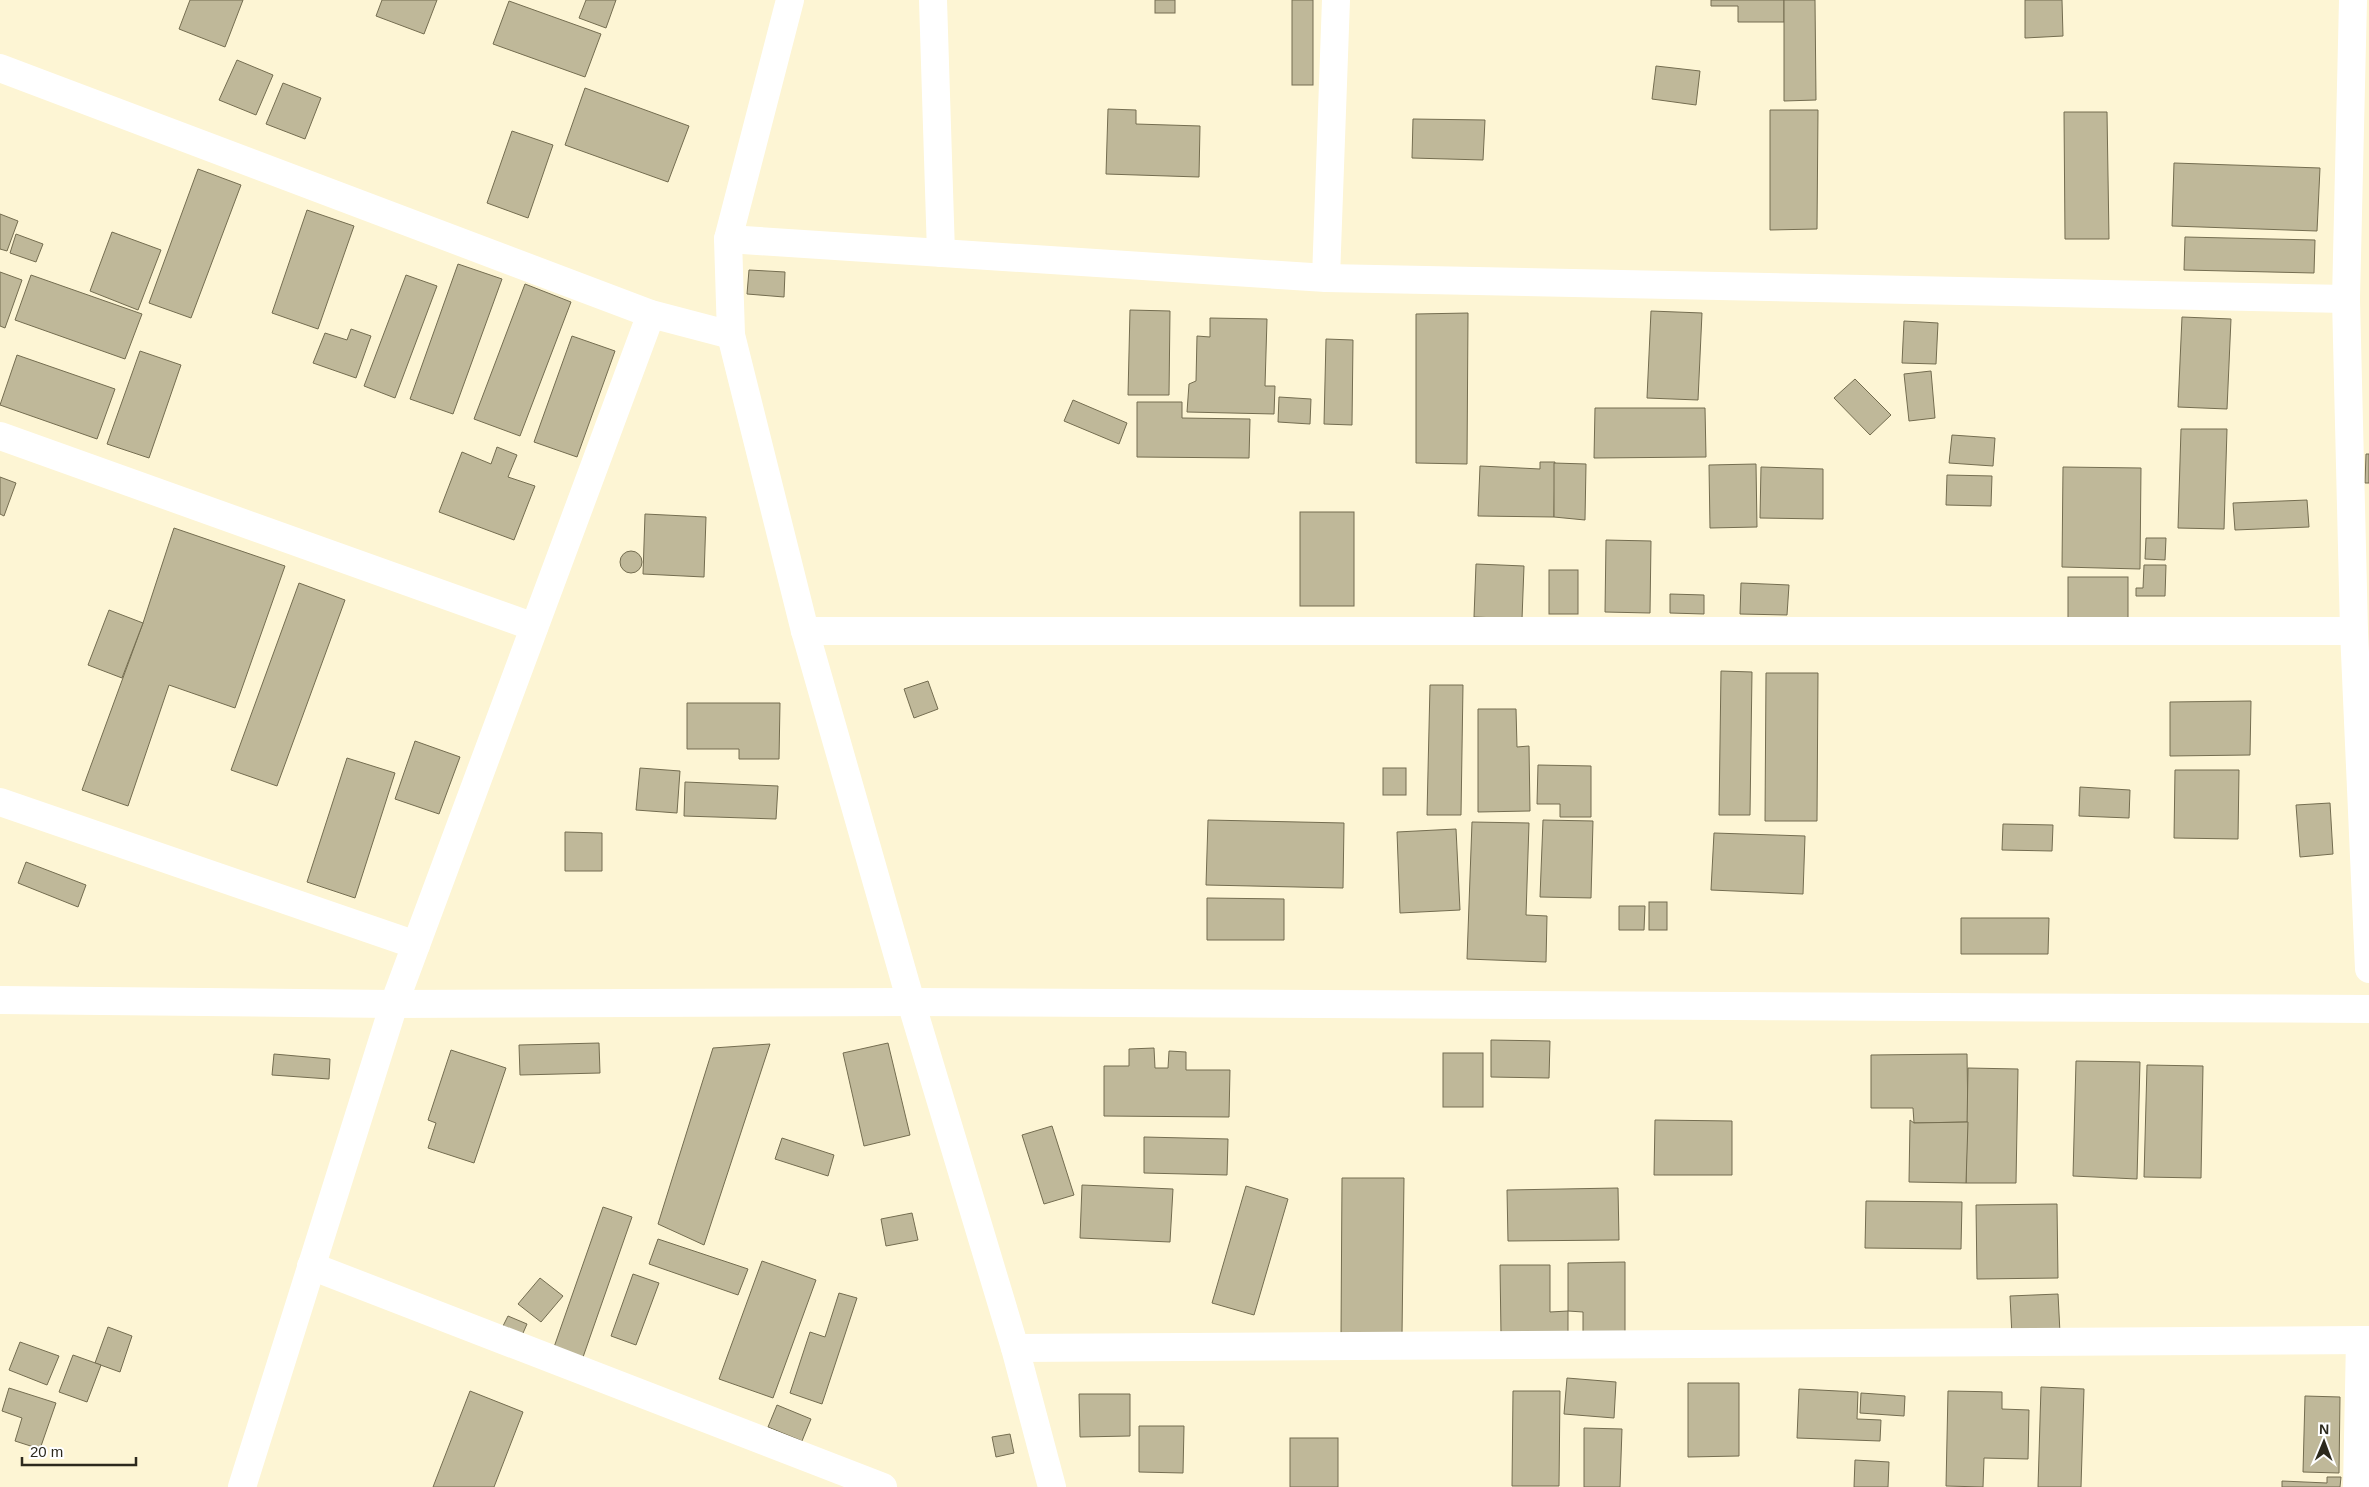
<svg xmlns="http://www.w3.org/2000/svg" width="2369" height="1487" viewBox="0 0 2369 1487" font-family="Arial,sans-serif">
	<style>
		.building { fill: #bfb899; stroke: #746d50 }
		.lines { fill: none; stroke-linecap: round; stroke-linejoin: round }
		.minor { stroke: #fff; stroke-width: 28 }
	</style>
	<rect width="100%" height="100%" fill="#fdf5d4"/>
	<!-- building -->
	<g class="building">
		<polygon points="190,0 243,0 225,47 179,29"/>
		<polygon points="382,0 437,0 424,34 376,16"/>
		<polygon points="586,0 616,0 606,28 579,18"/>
		<rect x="1155" y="0" width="20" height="13"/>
		<rect x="1292" y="0" width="21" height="85"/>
		<polygon points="1711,0 1784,0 1784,22 1738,22 1738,6 1711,6"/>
		<polygon points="1784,0 1815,0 1816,100 1784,101"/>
		<polygon points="2025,0 2062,0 2063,36 2025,38"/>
		<polygon points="509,1 601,34 585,77 493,44"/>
		<polygon points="237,60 273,75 256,115 219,100"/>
		<polygon points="1656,66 1700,71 1696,105 1652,99"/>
		<polygon points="283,83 321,98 305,139 266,124"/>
		<polygon points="585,88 689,126 668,182 565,145"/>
		<polygon points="1108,109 1136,110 1136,124 1200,126 1199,177 1106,174"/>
		<polygon points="1770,110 1818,110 1817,229 1770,230"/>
		<polygon points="2064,112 2107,112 2109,239 2065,239"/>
		<polygon points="1413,119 1485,120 1483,160 1412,158"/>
		<polygon points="512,131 553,145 528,218 487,203"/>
		<polygon points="2174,163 2320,168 2317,231 2172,226"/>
		<polygon points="198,169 241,185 191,318 149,303"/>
		<polygon points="307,210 354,226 318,329 272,313"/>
		<polygon points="0,214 18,221 7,251 0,249"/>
		<polygon points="112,232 161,250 138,310 90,291"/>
		<polygon points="16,234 43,244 36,262 10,253"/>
		<polygon points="2185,237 2315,240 2314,273 2184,270"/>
		<polygon points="458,264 502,279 453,414 410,399"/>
		<polygon points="749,270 785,272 784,297 747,294"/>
		<polygon points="0,272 22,280 5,328 0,326"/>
		<polygon points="31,275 142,314 125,359 15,320"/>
		<polygon points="406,275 437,286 395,398 364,386"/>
		<polygon points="525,284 571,302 520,436 474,419"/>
		<polygon points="1130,310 1170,311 1169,395 1128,395"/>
		<polygon points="1651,311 1702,313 1698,400 1647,398"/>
		<polygon points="1468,313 1467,464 1416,463 1416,314"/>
		<polygon points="2182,317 2231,319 2227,409 2178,407"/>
		<polygon points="1210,318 1267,319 1265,386 1275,386 1274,414 1187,412 1189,384 1196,381 1197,336 1210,337"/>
		<polygon points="1904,321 1938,323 1936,364 1902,363"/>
		<polygon points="351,329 371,336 356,378 313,363 325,333 347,340"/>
		<polygon points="572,336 615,351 577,457 534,442"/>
		<polygon points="1326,339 1353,340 1352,425 1324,424"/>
		<polygon points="140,351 181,365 149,458 107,444"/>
		<polygon points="17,355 115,389 97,439 0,405"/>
		<polygon points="1931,371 1935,418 1909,421 1904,374"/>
		<polygon points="1855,379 1891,415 1870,435 1834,398"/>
		<polygon points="1279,397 1311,399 1310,424 1278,422"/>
		<polygon points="1073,400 1127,423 1119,444 1064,421"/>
		<polygon points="1137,402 1182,402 1182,418 1250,419 1249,458 1137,457"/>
		<polygon points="1595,408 1705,408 1706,457 1594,458"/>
		<polygon points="2181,429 2227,429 2224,529 2178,528"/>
		<polygon points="1952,435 1995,438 1993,466 1949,463"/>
		<polygon points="497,447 517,455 508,477 535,486 514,540 439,512 462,452 491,464"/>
		<polygon points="2366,454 2369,454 2369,483 2365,483"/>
		<polygon points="1540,462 1555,462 1554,517 1478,516 1480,466 1540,469"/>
		<polygon points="1554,463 1586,464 1585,520 1554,517"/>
		<polygon points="1756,464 1757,527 1710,528 1709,465"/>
		<polygon points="1761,467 1823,469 1823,519 1760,518"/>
		<polygon points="2063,467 2141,468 2140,569 2062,567"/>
		<polygon points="1947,475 1992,476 1991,506 1946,505"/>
		<polygon points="0,477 16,483 4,516 0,514"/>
		<polygon points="2307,500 2309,527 2235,530 2233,503"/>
		<rect x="1300" y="512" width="54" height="94"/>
		<polygon points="645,514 706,517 704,577 643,574"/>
		<polygon points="174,528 285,566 235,708 169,685 128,806 82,790 143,623"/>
		<polygon points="2146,538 2166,538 2165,560 2145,559"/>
		<polygon points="1606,540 1651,541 1650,613 1605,612"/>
		<circle cx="631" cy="562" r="11"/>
		<polygon points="1476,564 1524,566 1522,619 1474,617"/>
		<polygon points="2144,565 2166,565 2165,596 2136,596 2136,588 2143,588"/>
		<rect x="1549" y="570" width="29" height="44"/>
		<rect x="2068" y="577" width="60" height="44"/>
		<polygon points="299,583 345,600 277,786 231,770"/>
		<polygon points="1741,583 1789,585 1787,615 1740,614"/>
		<polygon points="1670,594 1704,595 1704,614 1670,613"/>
		<polygon points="109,610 143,623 122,678 88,665"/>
		<polygon points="1721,671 1752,672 1750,815 1719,815"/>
		<polygon points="1766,673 1818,673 1817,821 1765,821"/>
		<polygon points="928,681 938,709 914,718 904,689"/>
		<polygon points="1430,685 1463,685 1461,815 1427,815"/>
		<polygon points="2251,701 2250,755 2170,756 2170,702"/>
		<polygon points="687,703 780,703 779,759 739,759 739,749 687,749"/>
		<polygon points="1478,709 1516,709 1517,747 1529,746 1530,811 1478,812"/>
		<polygon points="415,741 460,757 439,814 395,799"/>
		<polygon points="347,758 395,773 355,898 307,882"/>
		<polygon points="1538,765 1591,766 1591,817 1560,817 1560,804 1537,804"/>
		<polygon points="640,768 680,771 677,813 636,810"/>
		<rect x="1383" y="768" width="23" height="27"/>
		<polygon points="2175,770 2239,770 2238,839 2174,838"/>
		<polygon points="685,782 778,786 776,819 684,816"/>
		<polygon points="2080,787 2130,790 2129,818 2079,816"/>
		<polygon points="2330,803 2333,854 2300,857 2296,805"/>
		<polygon points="1208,820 1344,823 1343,888 1206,885"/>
		<polygon points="1543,820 1593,821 1591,898 1540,897"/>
		<polygon points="1472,822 1529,823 1526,915 1547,916 1546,962 1467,959"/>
		<polygon points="2003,824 2053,825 2052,851 2002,850"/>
		<polygon points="1456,829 1460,910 1400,913 1397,832"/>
		<polygon points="565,832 602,833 602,871 565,871"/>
		<polygon points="1714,833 1805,836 1803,894 1711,890"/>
		<polygon points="26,862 86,885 78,907 18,883"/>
		<polygon points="1207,898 1284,899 1284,940 1207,940"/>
		<rect x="1649" y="902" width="18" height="28"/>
		<polygon points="1619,906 1645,906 1644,930 1619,930"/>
		<polygon points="1961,918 2049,918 2048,954 1961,954"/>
		<polygon points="1491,1040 1550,1041 1549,1078 1491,1077"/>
		<polygon points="599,1043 600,1073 520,1075 519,1045"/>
		<polygon points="888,1043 910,1135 864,1146 843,1053"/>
		<polygon points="770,1044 704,1245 658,1224 713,1048"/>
		<polygon points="1154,1048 1155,1068 1168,1068 1169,1051 1186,1052 1186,1070 1230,1070 1229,1117 1104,1116 1104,1066 1129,1066 1129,1049"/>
		<polygon points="451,1050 506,1068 474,1163 428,1148 436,1123 428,1120"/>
		<rect x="1443" y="1053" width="40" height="54"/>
		<polygon points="274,1054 330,1059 329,1079 272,1075"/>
		<polygon points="1967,1054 1968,1122 1914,1123 1913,1108 1871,1108 1871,1055"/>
		<polygon points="2076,1061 2140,1062 2137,1179 2073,1176"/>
		<polygon points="2147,1065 2203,1066 2201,1178 2144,1177"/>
		<polygon points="1968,1068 2018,1069 2016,1183 1966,1183"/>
		<polygon points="1655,1120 1732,1121 1732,1175 1654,1175"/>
		<polygon points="1910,1120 1914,1123 1968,1122 1966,1183 1909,1182"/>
		<polygon points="1052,1126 1074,1195 1044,1204 1022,1135"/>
		<polygon points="1144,1137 1228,1139 1227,1175 1144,1173"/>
		<polygon points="782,1138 834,1155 828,1176 775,1159"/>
		<polygon points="1342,1178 1404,1178 1402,1335 1341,1335"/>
		<polygon points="1082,1185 1173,1189 1170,1242 1080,1238"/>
		<polygon points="1246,1186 1288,1199 1254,1315 1212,1303"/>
		<polygon points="1618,1188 1619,1240 1508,1241 1507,1190"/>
		<polygon points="1866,1201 1962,1202 1961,1249 1865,1248"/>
		<polygon points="2057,1204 2058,1278 1977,1279 1976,1205"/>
		<polygon points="603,1207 632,1217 582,1360 553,1350"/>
		<polygon points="912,1213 918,1240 886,1246 881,1219"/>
		<polygon points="658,1239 748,1269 738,1295 649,1264"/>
		<polygon points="762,1261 816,1280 773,1398 719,1379"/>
		<polygon points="1625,1262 1625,1334 1583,1334 1583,1312 1568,1311 1568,1263"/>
		<polygon points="1500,1265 1550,1265 1550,1312 1568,1311 1568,1335 1501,1335"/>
		<polygon points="633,1274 659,1283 636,1345 611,1336"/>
		<polygon points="540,1278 563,1296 541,1322 518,1304"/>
		<polygon points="839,1293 857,1298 822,1404 790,1393 810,1332 825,1337"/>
		<polygon points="2058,1294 2060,1333 2012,1336 2010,1296"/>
		<polygon points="508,1316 527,1324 520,1340 500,1332"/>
		<polygon points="108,1327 132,1336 120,1372 95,1363"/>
		<polygon points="20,1342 59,1356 47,1385 9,1370"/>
		<polygon points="73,1355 101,1365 87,1402 59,1392"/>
		<polygon points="1567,1378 1616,1382 1614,1418 1564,1414"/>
		<polygon points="1688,1383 1739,1383 1739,1456 1688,1457"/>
		<polygon points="2041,1387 2084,1389 2081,1487 2038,1487"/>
		<polygon points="9,1388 56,1403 40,1449 15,1441 22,1418 2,1411"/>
		<polygon points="1799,1389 1858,1392 1857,1419 1881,1420 1880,1441 1797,1438"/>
		<polygon points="470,1391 523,1412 494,1487 433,1487"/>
		<polygon points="1513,1391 1560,1391 1559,1486 1512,1486"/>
		<polygon points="1948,1391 2002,1392 2002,1409 2029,1410 2028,1459 1984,1458 1983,1487 1946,1486"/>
		<polygon points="1861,1393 1905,1396 1904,1416 1860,1413"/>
		<polygon points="1079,1394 1130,1394 1130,1436 1080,1437"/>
		<polygon points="2305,1396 2340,1397 2339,1473 2303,1472"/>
		<polygon points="777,1405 811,1419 802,1441 768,1427"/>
		<polygon points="1139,1426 1184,1426 1183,1473 1139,1472"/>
		<polygon points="1584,1428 1622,1429 1620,1487 1584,1487"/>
		<polygon points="1010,1434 1014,1453 996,1457 992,1437"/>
		<rect x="1290" y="1438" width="48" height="49"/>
		<polygon points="1855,1460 1889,1462 1888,1487 1854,1487"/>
		<polygon points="2327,1477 2341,1477 2340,1487 2282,1487 2282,1481 2327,1483"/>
	</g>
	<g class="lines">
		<!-- minor -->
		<g class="minor">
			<polyline points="790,0 728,239 731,335 805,631 911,1002 1015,1348 1052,1487"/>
			<polyline points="933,0 941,253"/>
			<polyline points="2353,0 2346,299 2354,631 2369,969"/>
			<polyline points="0,68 651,314 731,335"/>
			<polyline points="728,239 1326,278 2346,299"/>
			<polyline points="1326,278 1336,0"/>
			<polyline points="0,436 534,627"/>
			<polyline points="805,631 2354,631"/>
			<polyline points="0,802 416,945"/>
			<polyline points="0,1000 394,1004 911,1002 2369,1009"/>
			<polyline points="311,1266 883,1487"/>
			<polyline points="1015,1348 2369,1340"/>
			<polyline points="242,1487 394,1004 651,314"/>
			<polyline points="2357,1487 2360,1340"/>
		</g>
	</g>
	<!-- north arrow -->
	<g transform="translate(2324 1442) rotate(1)" stroke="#ffffff" stroke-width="4" paint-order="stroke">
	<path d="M0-4L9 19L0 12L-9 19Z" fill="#2c291d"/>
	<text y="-8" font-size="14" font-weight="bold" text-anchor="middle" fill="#2c291d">N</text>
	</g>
	<!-- scale -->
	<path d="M22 1457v8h114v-8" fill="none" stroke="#2c291d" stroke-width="2.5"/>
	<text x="30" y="1457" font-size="15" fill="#2c291d" stroke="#ffffff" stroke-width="4" paint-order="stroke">20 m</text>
</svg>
